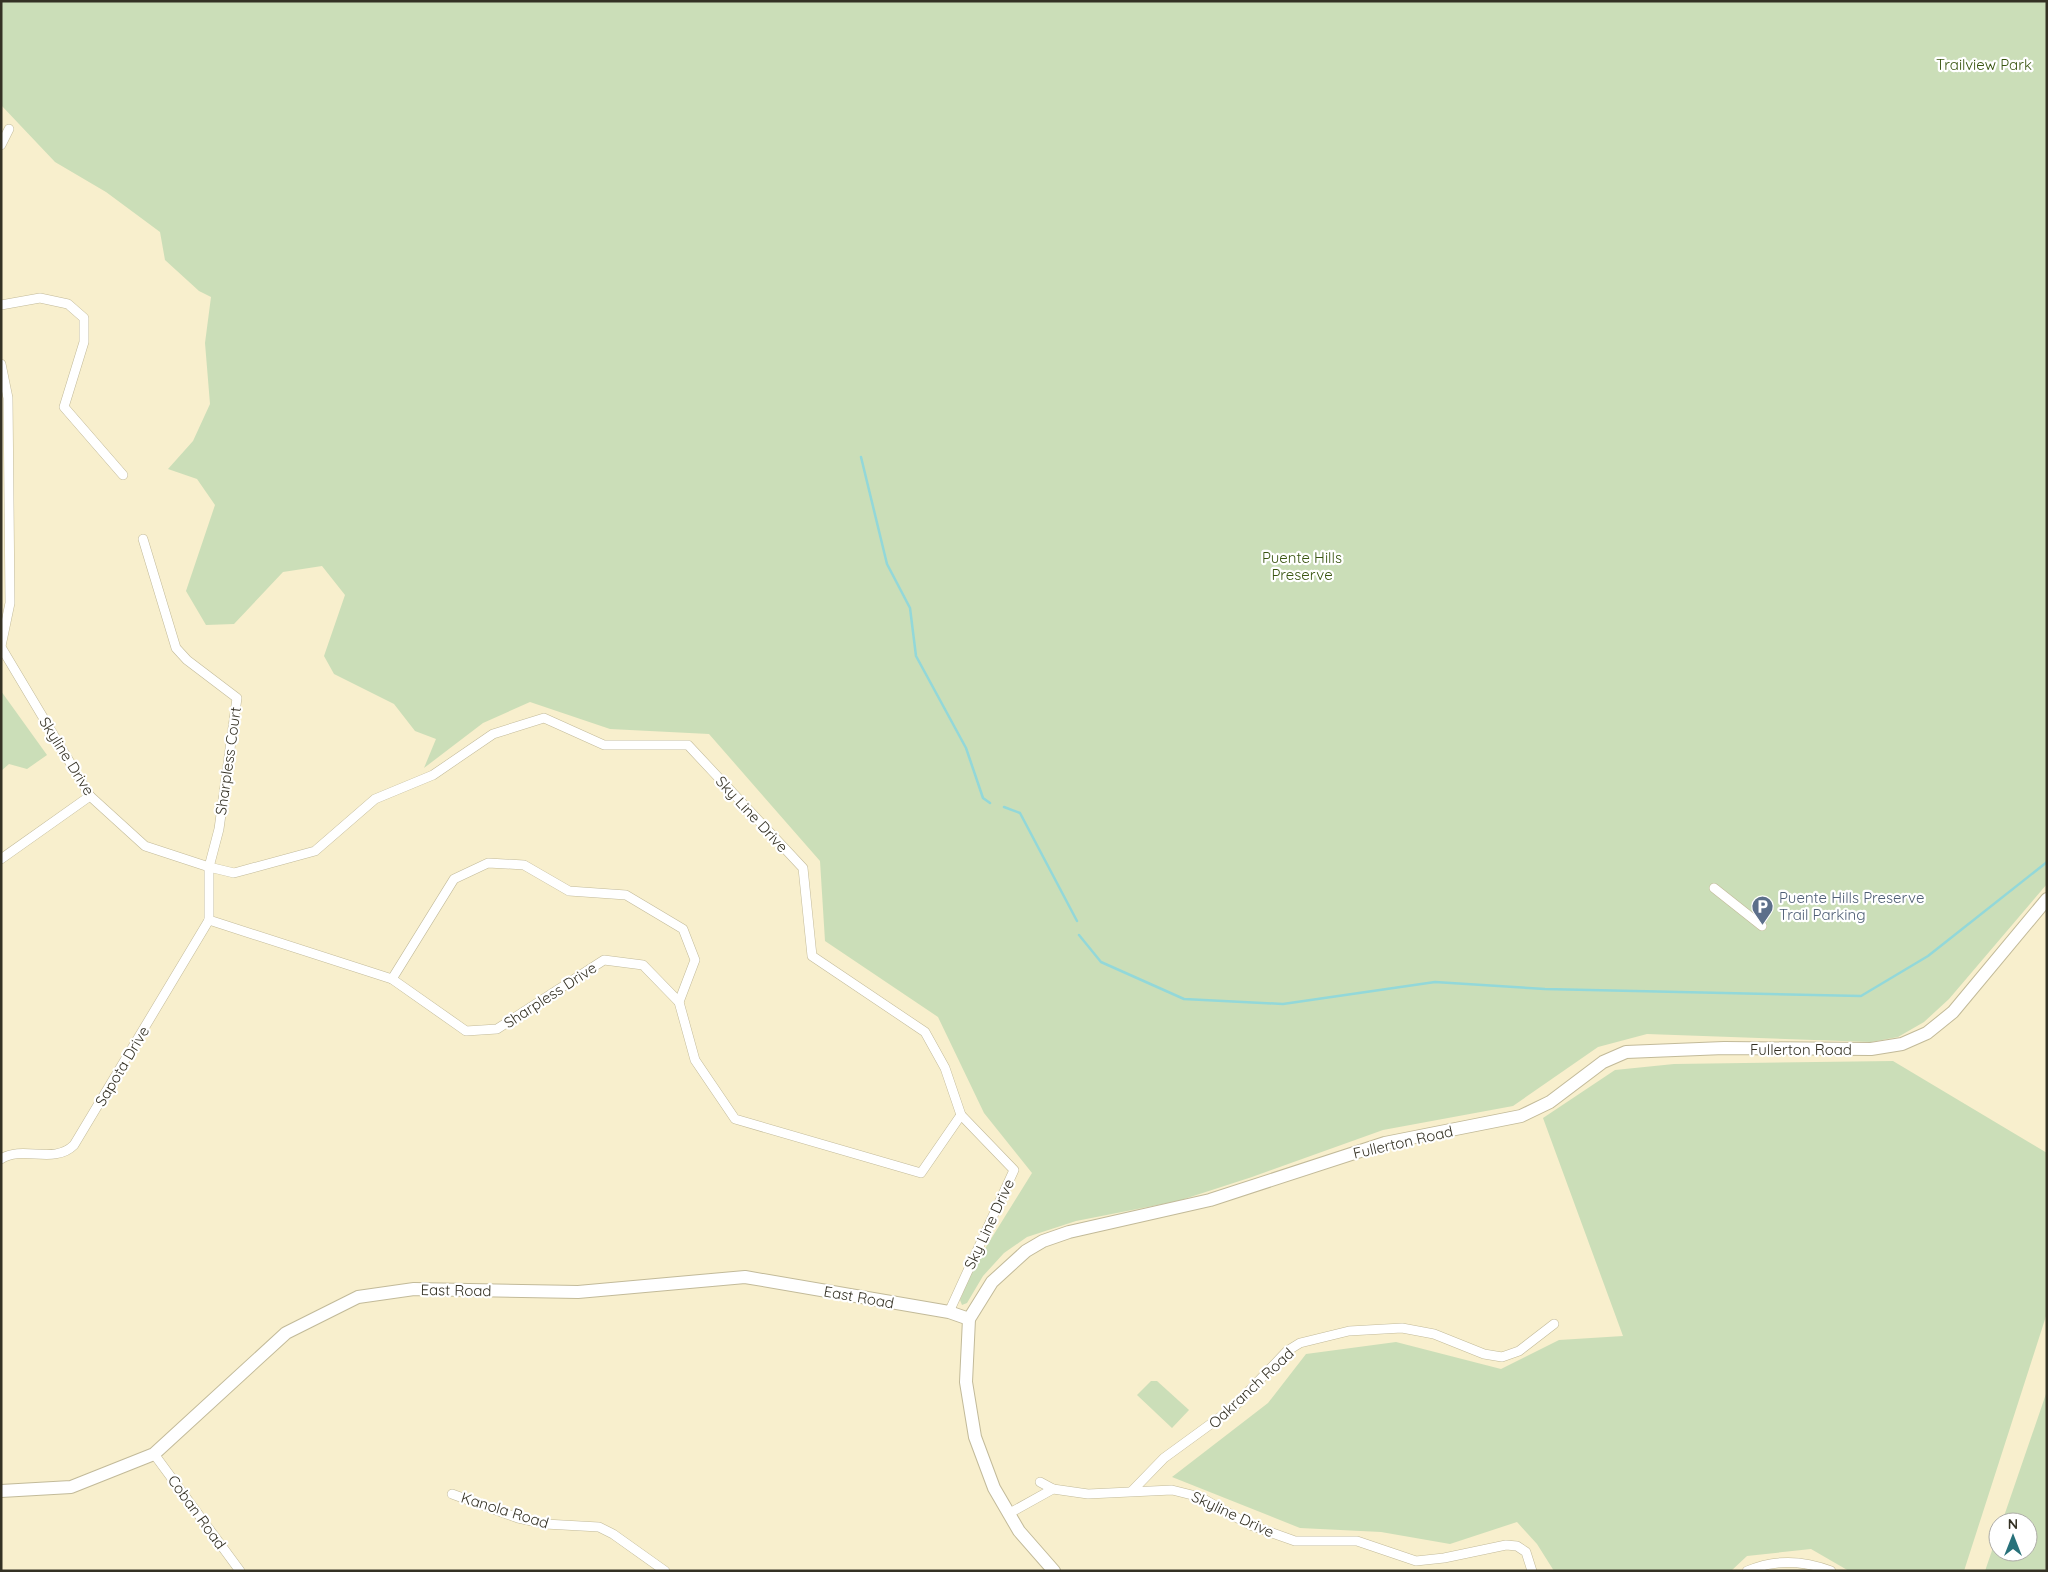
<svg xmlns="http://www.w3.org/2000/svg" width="2048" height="1572" viewBox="0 0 2048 1572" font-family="Quicksand,sans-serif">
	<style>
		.green { fill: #cbdeb8 }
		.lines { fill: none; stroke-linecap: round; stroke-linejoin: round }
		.stream { stroke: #93d8d9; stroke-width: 2.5 }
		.street-casing { stroke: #c2ba99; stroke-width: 10 }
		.secondary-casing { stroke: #c2ba99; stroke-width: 14 }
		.street { stroke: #fff; stroke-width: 9 }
		.secondary { stroke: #fff; stroke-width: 12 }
		.labels { text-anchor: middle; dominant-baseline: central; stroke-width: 4.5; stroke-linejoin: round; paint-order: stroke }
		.park-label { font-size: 15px; fill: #38540f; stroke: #fff }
		.street-label { font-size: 15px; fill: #343124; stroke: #fff }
		.service-label { font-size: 15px; fill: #4e5e75; stroke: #fff; text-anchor: start }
	</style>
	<rect width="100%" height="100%" fill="#f8efcd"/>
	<!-- green -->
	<g class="green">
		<polygon points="1,1 2047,1 2047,884 1949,999 1924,1022 1898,1037 1871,1042 1647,1034 1598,1047 1513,1106 1383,1130 1252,1177 1178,1201 1076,1221 1027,1237 1004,1253 983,1276 967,1303 962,1305 960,1300 973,1268 1032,1173 984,1113 938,1017 825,941 820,861 709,734 610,729 530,702 483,723 424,768 436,739 415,731 394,704 334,674 324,656 345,595 322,566 283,572 234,624 206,625 186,591 215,505 197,479 168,469 193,441 210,404 205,343 211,297 199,291 165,260 160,232 106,192 55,162 1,105"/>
		<polygon points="1,691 47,755 27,769 9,764 1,771"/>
		<polygon points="1893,1061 2047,1153 2047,1313 1964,1571 1849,1571 1811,1549 1747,1556 1731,1571 1554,1571 1537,1544 1517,1522 1450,1544 1381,1532 1300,1528 1172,1477 1268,1403 1306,1354 1396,1342 1501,1369 1559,1340 1623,1336 1543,1118 1615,1070 1674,1064"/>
		<polygon points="1151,1381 1157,1381 1189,1410 1172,1428 1137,1395"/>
		<polygon points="2047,1391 2047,1571 1985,1571 1998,1533 1998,1552 2028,1552 2028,1522 2002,1522"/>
	</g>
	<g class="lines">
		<!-- stream -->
		<g class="stream">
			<polyline points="861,457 887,564 910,608 916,656 966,748 983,798 990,803"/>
			<polyline points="1004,807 1020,813 1077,921"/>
			<polyline points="1079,935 1101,962 1184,999 1283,1004 1435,982 1545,989 1861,996 1928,956 2047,862"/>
		</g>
		<defs>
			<g id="street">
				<polyline points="1,145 9,129"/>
				<polyline points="1,305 40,298 68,304 84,318 84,342 64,407 123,475"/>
				<polyline points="1,364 8,398 10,603 1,646"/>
				<polyline points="143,539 176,648 187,660 237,698 219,829 209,867 209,920 392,979 466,1031 497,1029 604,960 643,965 679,1002 695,1060 735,1119 921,1173 961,1115"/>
				<polyline points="1,647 90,796 145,846 209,867 234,873 315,851 375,799 433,775 493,734 544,718 604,745 688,745 803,868 812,956 925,1032 945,1068 961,1115 1014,1170 949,1312"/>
				<polyline points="1,859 90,796"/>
				<polyline points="1714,888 1762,926"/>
				<polyline points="392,979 454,879 488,863 524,865 569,891 626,895 683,929 695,960 679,1002"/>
				<path d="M1 1159C23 1145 54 1165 74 1145L209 920"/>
				<polyline points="154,1454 240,1571"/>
				<polyline points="1040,1482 1053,1489"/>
				<polyline points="1132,1491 1164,1458 1234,1407 1287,1351 1300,1343 1349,1331 1402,1328 1434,1334 1484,1354 1502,1357 1519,1351 1554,1324"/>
				<polyline points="452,1494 518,1518 545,1524 599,1527 613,1534 665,1571"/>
				<polyline points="1008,1514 1053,1489 1088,1494 1172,1490 1200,1497 1250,1525 1295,1541 1357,1541 1416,1561 1444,1558 1506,1545 1517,1546 1526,1552 1532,1571"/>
				<path d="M1747 1571C1775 1559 1803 1560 1831 1571"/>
			</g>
			<g id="secondary">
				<polyline points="1,1491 71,1487 154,1454 286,1333 358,1297 414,1289 578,1292 745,1277 949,1312 969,1319"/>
				<polyline points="1054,1571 1019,1531 994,1488 975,1437 966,1382 969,1319 992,1282 1026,1251 1043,1241 1069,1232 1210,1200 1385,1143 1521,1116 1550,1102 1603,1062 1626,1052 1724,1048 1871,1049 1902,1044 1927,1033 1953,1012 2047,899"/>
			</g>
		</defs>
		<!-- street casing -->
		<use href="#street" class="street-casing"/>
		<!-- secondary casing -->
		<use href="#secondary" class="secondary-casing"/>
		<!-- street -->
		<use href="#street" class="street"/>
		<!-- secondary -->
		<use href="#secondary" class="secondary"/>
	</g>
	<!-- icons -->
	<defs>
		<symbol id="parking-pin" viewBox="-11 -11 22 30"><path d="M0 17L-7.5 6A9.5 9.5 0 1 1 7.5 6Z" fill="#5c6f8a" stroke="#fff"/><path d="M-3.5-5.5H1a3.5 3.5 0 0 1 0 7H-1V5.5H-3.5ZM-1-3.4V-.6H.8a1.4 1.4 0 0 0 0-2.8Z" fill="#fff"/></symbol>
	</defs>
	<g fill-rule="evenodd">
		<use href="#parking-pin" x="1750" y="894" width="25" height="34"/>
	</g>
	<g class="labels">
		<!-- park labels -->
		<g class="park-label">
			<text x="1984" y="64">Trailview Park</text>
			<text x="1302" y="557">Puente Hills<tspan x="1302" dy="17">Preserve</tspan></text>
		</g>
		<!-- street labels -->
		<g class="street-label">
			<text transform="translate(67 756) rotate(58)">Skyline Drive</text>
			<text transform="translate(228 761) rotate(-82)">Sharpless Court</text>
			<text transform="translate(752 814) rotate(47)">Sky Line Drive</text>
			<text transform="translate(550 995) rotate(-33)">Sharpless Drive</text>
			<text x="1801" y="1049">Fullerton Road</text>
			<text transform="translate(122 1066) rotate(-59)">Sapota Drive</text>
			<text transform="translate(1403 1142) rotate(-13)">Fullerton Road</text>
			<text transform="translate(989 1224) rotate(-65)">Sky Line Drive</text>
			<text transform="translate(456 1290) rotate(1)">East Road</text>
			<text transform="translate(859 1297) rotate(10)">East Road</text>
			<text transform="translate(1251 1388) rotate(-43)">Oakranch Road</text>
			<text transform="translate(505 1510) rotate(17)">Kanola Road</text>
			<text transform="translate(197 1512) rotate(54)">Coban Road</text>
			<text transform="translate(1233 1514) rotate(25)">Skyline Drive</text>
		</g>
		<!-- service labels -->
		<g class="service-label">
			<text x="1779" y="897">Puente Hills Preserve<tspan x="1779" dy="17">Trail Parking</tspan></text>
		</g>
	</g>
	<!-- border -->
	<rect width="2048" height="1572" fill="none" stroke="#343124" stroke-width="5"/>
	<!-- north arrow -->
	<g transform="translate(2013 1537)"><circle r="24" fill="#ffffff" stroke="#aeada7"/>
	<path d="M0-4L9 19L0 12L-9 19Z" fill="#28717a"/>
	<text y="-8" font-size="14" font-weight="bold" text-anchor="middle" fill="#343124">N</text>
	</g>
</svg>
